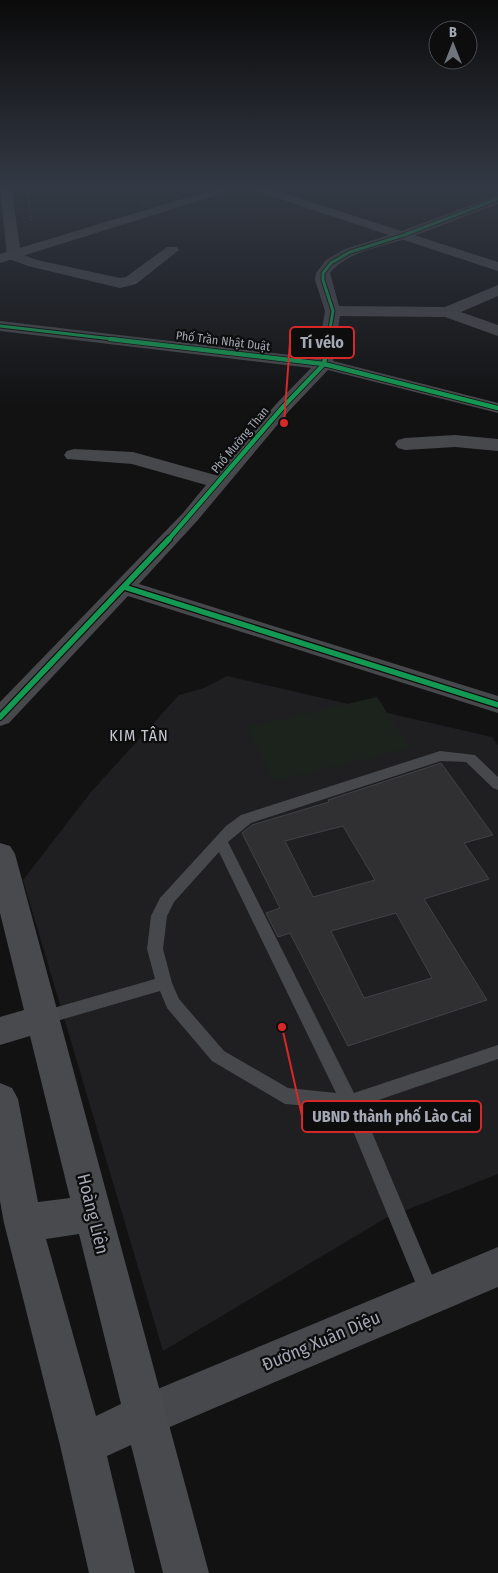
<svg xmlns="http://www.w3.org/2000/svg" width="498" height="1573" viewBox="0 0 498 1573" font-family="'Fira Sans Condensed',sans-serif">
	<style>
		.built { fill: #1f1f21 }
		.green { fill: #1c231d }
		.building { fill: #303032; stroke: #414246; fill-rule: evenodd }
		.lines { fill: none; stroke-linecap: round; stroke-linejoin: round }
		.path { stroke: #48494d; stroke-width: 2; stroke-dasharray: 1 2; stroke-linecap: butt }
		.lane { fill: #47484b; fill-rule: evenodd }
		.street { fill: #47484b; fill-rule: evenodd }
		.secondary { fill: #4a4b4f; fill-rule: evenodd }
		.primary { fill: #494a4d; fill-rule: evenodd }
		.cycleway-far2-casing { stroke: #0d0d0e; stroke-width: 5 }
		.cycleway-far1-casing { stroke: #0d0d0e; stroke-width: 6 }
		.cycleway-casing { stroke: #0d0d0e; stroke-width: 8 }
		.cycleway-far2 { stroke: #139951; stroke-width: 3 }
		.cycleway-far1 { stroke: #139951; stroke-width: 4.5 }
		.cycleway { stroke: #139951; stroke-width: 5.5 }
		.labels { text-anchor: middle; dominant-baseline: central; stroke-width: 4.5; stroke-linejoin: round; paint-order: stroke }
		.far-street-label { font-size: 12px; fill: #a3a8b4; stroke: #0d0d0e }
		.neighbourhood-label { font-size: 16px; letter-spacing: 1px; fill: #c4c7d0; stroke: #0d0d0e }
		.near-street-label { font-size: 18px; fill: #a3a8b4; stroke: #0d0d0e }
		.leader { fill: none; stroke: #d62828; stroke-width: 2 }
		.callout-dot { fill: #d62828; stroke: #0d0d0e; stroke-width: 2 }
		.callout { fill: #0d0d0e; stroke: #d62828; stroke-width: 2 }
		.callout-label { font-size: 16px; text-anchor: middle; font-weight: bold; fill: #a3a8b4 }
	</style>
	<rect width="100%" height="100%" fill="#121213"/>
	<!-- built -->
	<polygon class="built" points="227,676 492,737 498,745 498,1174 386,1218 163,1351 23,880 91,792 179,695 204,688"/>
	<!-- green -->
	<g class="green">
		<polygon points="168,186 215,186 140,208 133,188"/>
		<polygon points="377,697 410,748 274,781 247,727"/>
	</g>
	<!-- building -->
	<path class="building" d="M441 763 493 835 464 843 489 879 424 899 487 1000 348 1046 290 933 278 937 266 913 280 908 242 833 252 825 329 802 328 800ZM343 826 375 880 313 897 285 841ZM396 913 432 978 364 998 331 931Z"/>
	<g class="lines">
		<!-- path -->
		<polyline class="path" points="27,186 31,220"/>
		<!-- lane -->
		<path class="lane" d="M440 751 475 755 498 777V790L493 788 466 762 441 761 251 823 228 842 354 1093 498 1045V1059L361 1106 440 1294 437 1301 430 1304 423 1301 344 1109 285 1104 212 1061 167 1008 160 991 43 1025 37 1023 35 1018 37 1013 43 1011 155 979 147 949 151 916 160 898 226 826 241 815ZM219 852 336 1093 288 1088 224 1051 179 999 172 983 163 949 167 916 174 902Z"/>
		<!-- street -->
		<g class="street">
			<polygon points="0,186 11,186 21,254 37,260 120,278 126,277 167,247 177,247 179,250 136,284 120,288 28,266 9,259 7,256"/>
			<path d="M498 195V204C469 215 440 226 411 237 384 247 349 250 330 273L339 306 445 307 498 285V296L461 312 498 325V336L445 317 340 316 333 361 498 403V413L328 370 289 411 197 521 139 584 498 696V713L128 596 9 723 0 726V702L183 513 206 485 132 464 67 459 64 455 67 451 74 449 133 452 215 475 277 403 311 368 0 331V321L317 358 325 311 315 280 316 273 326 260 345 249 399 232Z"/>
			<polygon points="455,435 498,439 498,451 455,447 405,450 398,448 395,444 398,440 405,438"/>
			<polygon points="498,1247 498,1287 144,1438 129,1431 122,1416 129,1401"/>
		</g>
		<!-- secondary -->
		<polygon class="secondary" points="225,186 261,186 498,262 498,271 243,187 0,263 0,254"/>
		<!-- primary -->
		<path class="primary" d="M0 843 10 846 15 854 209 1573H163L131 1445 107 1456 135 1573H89L60 1445 4 1223 0 1201V1083L12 1088 18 1099 38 1202 70 1198 30 1036 0 1045V1017L24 1010 0 913ZM79 1234 121 1404 96 1416 46 1239Z"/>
		<defs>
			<g id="cycleway-far2">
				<polyline points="0,326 121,340"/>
				<polyline points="328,340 333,311 323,280 323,273 331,263 350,252 404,235 498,199"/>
			</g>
			<g id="cycleway-far1">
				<polyline points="110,339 324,364 498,408"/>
				<polyline points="168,540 283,407 324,364 328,339"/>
			</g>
			<g id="cycleway">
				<polyline points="124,587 498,705"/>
				<polyline points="0,717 169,539"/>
			</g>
		</defs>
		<!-- cycleway-far2 casing -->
		<use href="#cycleway-far2" class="cycleway-far2-casing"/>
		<!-- cycleway-far1 casing -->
		<use href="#cycleway-far1" class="cycleway-far1-casing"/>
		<!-- cycleway casing -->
		<use href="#cycleway" class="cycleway-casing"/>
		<!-- cycleway-far2 -->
		<use href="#cycleway-far2" class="cycleway-far2"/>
		<!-- cycleway-far1 -->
		<use href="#cycleway-far1" class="cycleway-far1"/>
		<!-- cycleway -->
		<use href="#cycleway" class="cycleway"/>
	</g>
	<!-- sky -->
	<linearGradient id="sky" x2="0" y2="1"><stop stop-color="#0a0a0a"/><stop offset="0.46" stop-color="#333944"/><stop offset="1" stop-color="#333944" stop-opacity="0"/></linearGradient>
	<rect width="498" height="406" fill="url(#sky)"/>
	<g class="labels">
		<!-- far-street labels -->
		<g class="far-street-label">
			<text transform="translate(223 341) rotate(7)">Phố Trần Nhật Duật</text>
			<text transform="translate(240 440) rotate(-50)">Phố Mường Than</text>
		</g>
		<!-- neighbourhood labels -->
		<g class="neighbourhood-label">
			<text x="139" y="735">KIM TÂN</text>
		</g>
		<!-- near-street labels -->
		<g class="near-street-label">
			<text transform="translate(93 1214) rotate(76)">Hoàng Liên</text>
			<text transform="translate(321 1341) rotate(-23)">Đường Xuân Diệu</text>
		</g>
	</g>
	<!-- callouts -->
	<path class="leader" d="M284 423L290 342M282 1027L302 1116"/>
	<g class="callout-dot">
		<circle cx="284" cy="423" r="5"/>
		<circle cx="282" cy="1027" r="5"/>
	</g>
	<g class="callout">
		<rect x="290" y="327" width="64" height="31" rx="5"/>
		<rect x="302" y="1101" width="179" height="31" rx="5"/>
	</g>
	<g class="callout-label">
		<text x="322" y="348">Tí vélo</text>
		<text x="392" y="1122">UBND thành phố Lào Cai</text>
	</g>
	<!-- north arrow -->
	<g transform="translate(453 45)"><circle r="24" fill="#0d0d0e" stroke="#494b50"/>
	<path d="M0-4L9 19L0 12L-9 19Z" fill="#70747c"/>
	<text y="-8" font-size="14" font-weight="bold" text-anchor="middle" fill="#a3a8b4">B</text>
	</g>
</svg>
